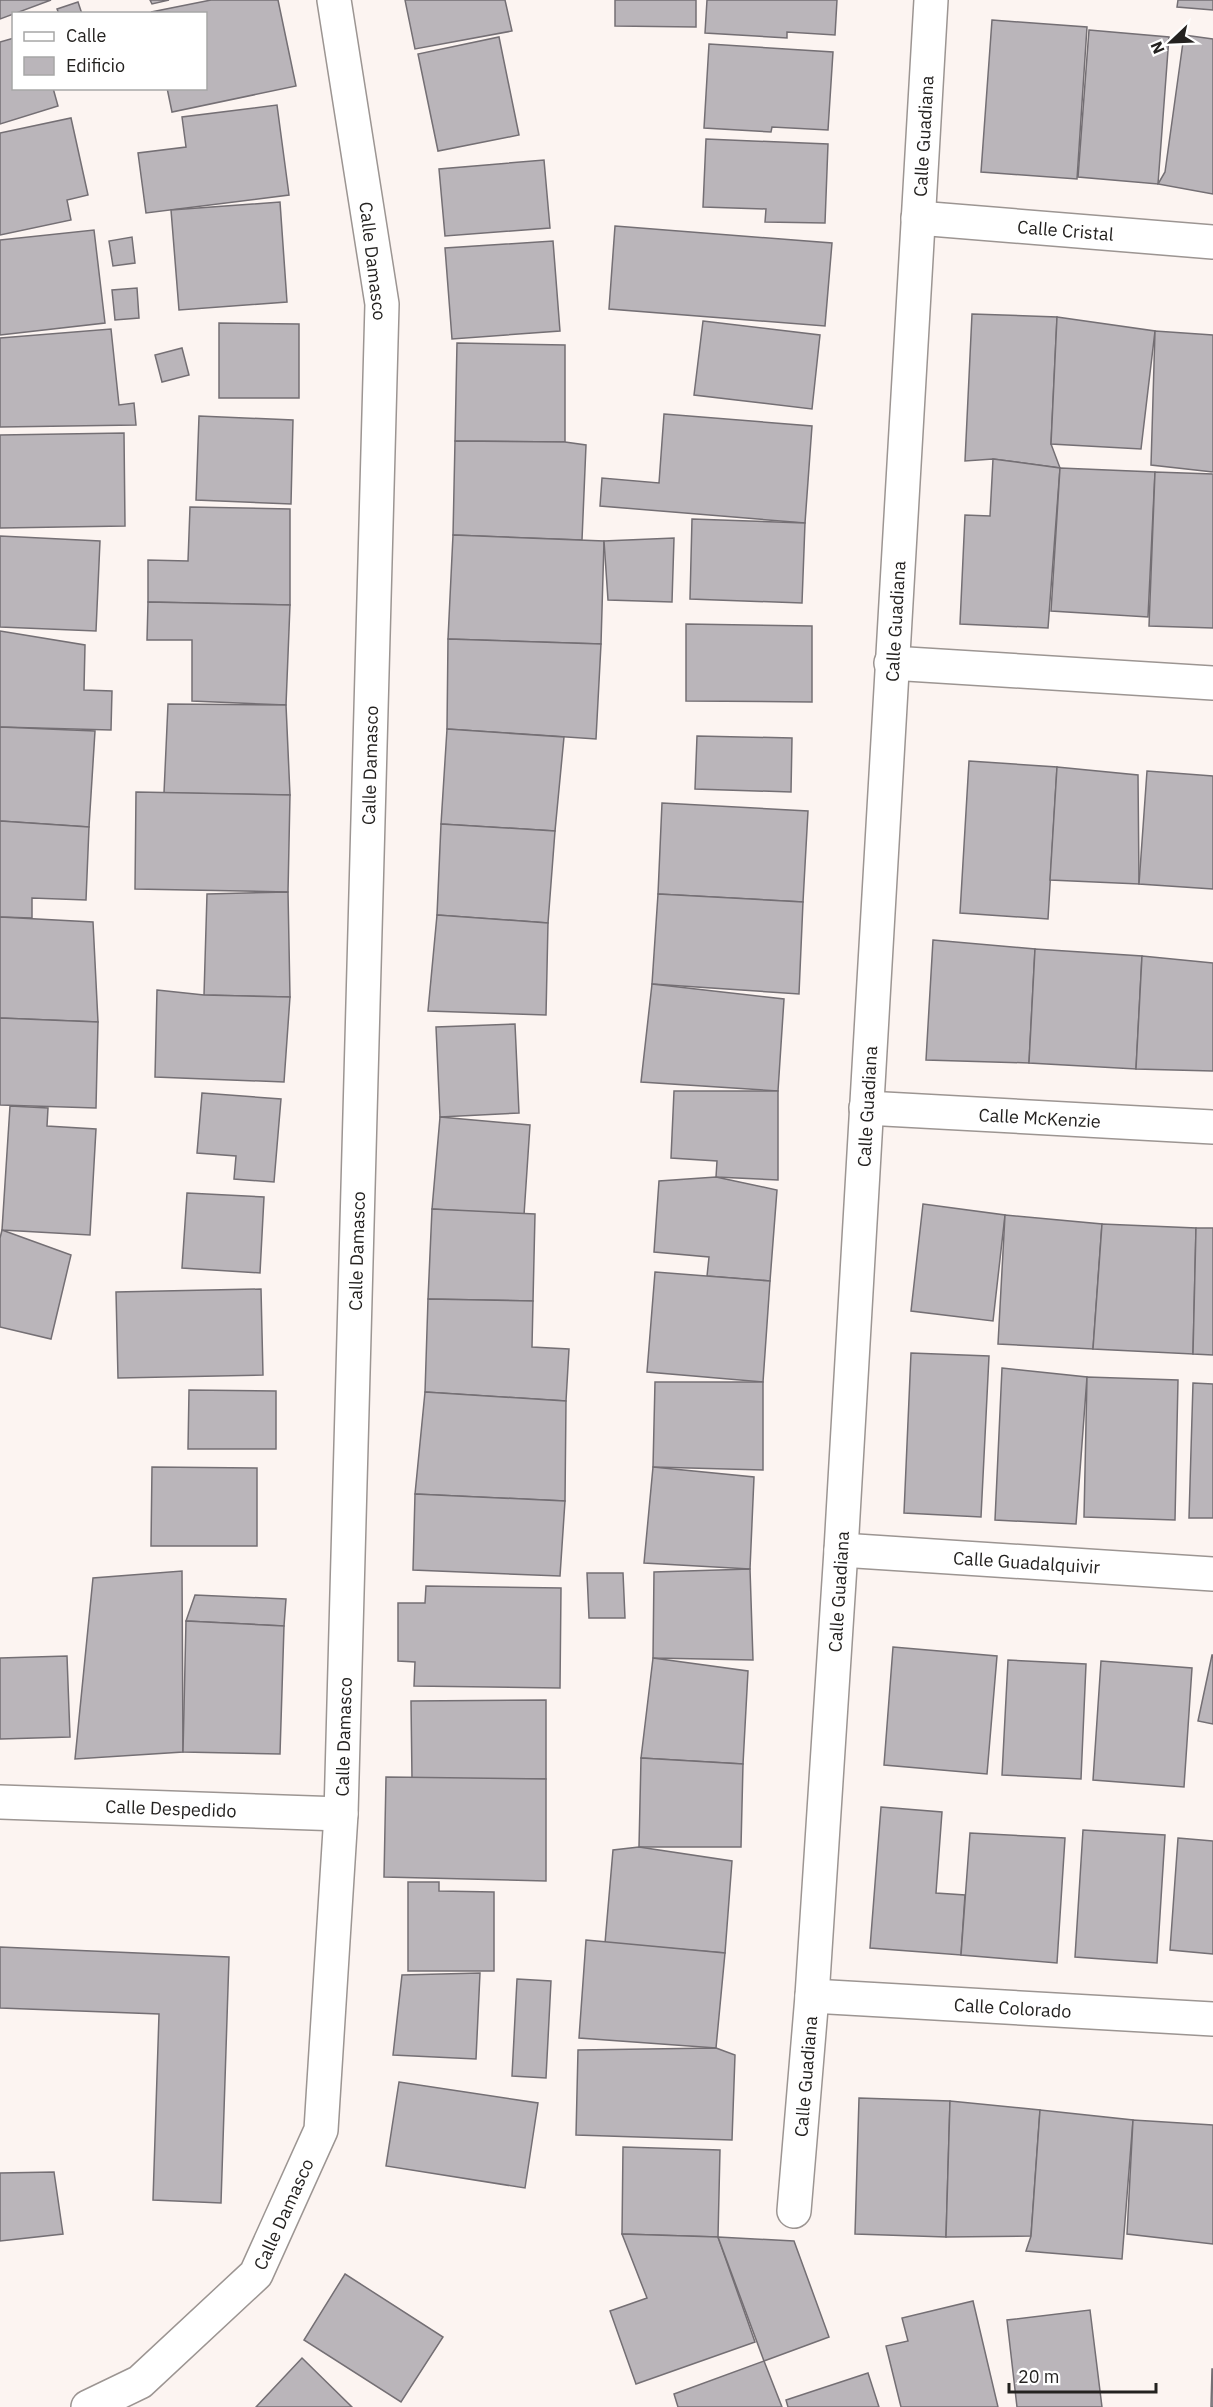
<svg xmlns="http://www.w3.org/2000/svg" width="1213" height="2407" viewBox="0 0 1213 2407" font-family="'IBM Plex Sans',sans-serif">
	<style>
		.building { fill: #bab5ba; stroke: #746f74; stroke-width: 1.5 }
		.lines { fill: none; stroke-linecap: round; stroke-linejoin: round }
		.street-casing { stroke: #9c9592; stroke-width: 36 }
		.street { stroke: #fff; stroke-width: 33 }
		.labels { text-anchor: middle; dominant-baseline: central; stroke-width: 5; stroke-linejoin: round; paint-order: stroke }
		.street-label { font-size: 18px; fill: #242220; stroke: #fff }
	</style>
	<rect width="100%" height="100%" fill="#fcf4f1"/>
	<!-- building -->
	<g class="building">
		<polygon points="0,0 51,0 0,19"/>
		<polygon points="150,0 169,0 152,4"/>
		<polygon points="211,0 278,0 296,86 172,112 167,88 206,88 206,14 151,12"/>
		<polygon points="405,0 505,0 512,31 415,49"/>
		<polygon points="615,0 696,0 696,27 615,26"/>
		<polygon points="707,0 837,0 835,35 787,32 787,38 705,33"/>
		<polygon points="1178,0 1213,0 1213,10 1177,7"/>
		<polygon points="78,2 82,14 59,14 57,9"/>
		<polygon points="992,20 1087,27 1077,179 981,172"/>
		<polygon points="1089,30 1169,37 1158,184 1078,177"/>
		<polygon points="1184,35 1213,39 1213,194 1158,184 1165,172"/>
		<polygon points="499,37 519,135 438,151 418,54"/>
		<polygon points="14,38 14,88 53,88 58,106 0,124 0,42"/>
		<polygon points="709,44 833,52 828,130 772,127 771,132 704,128"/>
		<polygon points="277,105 289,195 146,213 138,153 186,147 182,117"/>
		<polygon points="71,118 88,195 67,200 71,220 0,235 0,133"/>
		<polygon points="706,139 828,144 825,223 765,222 766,209 703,207"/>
		<polygon points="544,160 550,228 445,236 439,169"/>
		<polygon points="280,202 287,302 179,310 171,210"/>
		<polygon points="615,226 832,243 825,326 609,309"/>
		<polygon points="94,230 105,323 0,335 0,240"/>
		<polygon points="132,237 135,263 113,266 109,241"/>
		<polygon points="553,241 560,331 452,339 445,248"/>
		<polygon points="137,288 139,318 115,320 112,290"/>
		<polygon points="972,314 1057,317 1051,444 1060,468 993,459 965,461"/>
		<polygon points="1057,317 1155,331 1141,449 1051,444"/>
		<polygon points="703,321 820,335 812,409 694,395"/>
		<polygon points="219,323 299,324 299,398 219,398"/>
		<polygon points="111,329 119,405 134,403 136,425 0,427 0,338"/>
		<polygon points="1155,331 1213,335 1213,472 1151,465"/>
		<polygon points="457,343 565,345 565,442 455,441"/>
		<polygon points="182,348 189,375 162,382 155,355"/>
		<polygon points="664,414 812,426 805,523 600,506 602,478 659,483"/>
		<polygon points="199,416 293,420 291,504 196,500"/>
		<polygon points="124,433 125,526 0,528 0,435"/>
		<polygon points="455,441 565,442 586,445 582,540 453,535"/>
		<polygon points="993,459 1060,468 1048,628 960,624 965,515 990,516"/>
		<polygon points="1060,468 1155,472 1148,617 1051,611"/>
		<polygon points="1155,472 1213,474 1213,628 1149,626"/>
		<polygon points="190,507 290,509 290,605 148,602 148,560 188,561"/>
		<polygon points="692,519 805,523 802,603 690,599"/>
		<polygon points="453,535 604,541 601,644 448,639"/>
		<polygon points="0,536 100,541 96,631 0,627"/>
		<polygon points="674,538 672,602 608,600 604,541"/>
		<polygon points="148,602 290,605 286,705 192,701 192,640 147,640"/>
		<polygon points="686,624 812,626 812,702 686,701"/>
		<polygon points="0,631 85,645 84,690 112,691 111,730 0,727"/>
		<polygon points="448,639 601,644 596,739 447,729"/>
		<polygon points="168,704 286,705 290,795 164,793"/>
		<polygon points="0,727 95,731 89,827 0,821"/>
		<polygon points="447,729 564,737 555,831 441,824"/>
		<polygon points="697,736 792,738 791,792 695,789"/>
		<polygon points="969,761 1057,767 1048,919 960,913"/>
		<polygon points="1057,767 1138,775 1139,884 1050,880"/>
		<polygon points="1147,771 1213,776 1213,889 1139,884"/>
		<polygon points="136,792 290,795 288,892 135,889"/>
		<polygon points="662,803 808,811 803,902 658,894"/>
		<polygon points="0,821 89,827 86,900 32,898 32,918 0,917"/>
		<polygon points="441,824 555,831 548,923 437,915"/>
		<polygon points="288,892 290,997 204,995 207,894"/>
		<polygon points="658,894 803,902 799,994 652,984"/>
		<polygon points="437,915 548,923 546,1015 428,1011"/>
		<polygon points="0,917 93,922 98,1022 0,1018"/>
		<polygon points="933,940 1035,949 1029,1063 926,1060"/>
		<polygon points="1035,949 1142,956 1136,1069 1029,1063"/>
		<polygon points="1142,956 1213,963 1213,1071 1136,1069"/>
		<polygon points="652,984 784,999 778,1091 641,1082"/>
		<polygon points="157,990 204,995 290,997 284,1082 155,1077"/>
		<polygon points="0,1018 98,1022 96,1108 0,1105"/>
		<polygon points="515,1024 519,1113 440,1117 436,1027"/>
		<polygon points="674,1091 778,1091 778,1180 716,1177 717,1161 671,1158"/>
		<polygon points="202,1093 281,1099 274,1182 234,1179 236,1156 197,1153"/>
		<polygon points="10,1106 48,1108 47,1126 96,1129 90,1235 2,1230"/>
		<polygon points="440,1117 530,1125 524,1215 432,1209"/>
		<polygon points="716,1177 777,1190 770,1281 707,1276 709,1257 654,1252 659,1181"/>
		<polygon points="187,1193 264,1197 260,1273 182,1268"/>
		<polygon points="923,1204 1005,1215 993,1321 911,1311"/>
		<polygon points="432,1209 535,1214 533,1301 428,1299"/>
		<polygon points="1005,1215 1102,1224 1093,1349 998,1344"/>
		<polygon points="1102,1224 1196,1228 1193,1354 1093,1349"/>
		<polygon points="1196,1228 1213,1228 1213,1355 1193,1354"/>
		<polygon points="2,1230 71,1255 51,1339 0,1327 0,1238"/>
		<polygon points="655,1272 770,1281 763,1382 647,1372"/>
		<polygon points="261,1289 263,1375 118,1378 116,1292"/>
		<polygon points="428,1299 533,1301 532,1347 569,1349 566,1401 425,1392"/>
		<polygon points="911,1353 989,1356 981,1517 904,1513"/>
		<polygon points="1002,1368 1087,1377 1076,1524 995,1520"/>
		<polygon points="1087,1377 1178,1380 1175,1520 1084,1517"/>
		<polygon points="655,1382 763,1382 763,1470 653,1467"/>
		<polygon points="1193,1383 1213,1384 1213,1518 1189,1518"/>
		<polygon points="189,1390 276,1391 276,1449 188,1449"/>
		<polygon points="425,1392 566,1401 565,1501 415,1494"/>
		<polygon points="152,1467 257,1468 257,1546 151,1546"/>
		<polygon points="653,1467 754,1477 750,1569 644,1563"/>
		<polygon points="415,1494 565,1501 560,1576 413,1570"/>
		<polygon points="750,1569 753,1660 653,1658 654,1572"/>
		<polygon points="182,1571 183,1752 75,1759 93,1578"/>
		<polygon points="587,1573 623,1573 625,1618 589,1618"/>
		<polygon points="426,1586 561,1588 560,1688 414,1686 415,1662 398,1661 398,1603 425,1603"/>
		<polygon points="195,1595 286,1599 284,1626 186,1621"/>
		<polygon points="186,1621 284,1626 280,1754 183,1752"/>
		<polygon points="893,1647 997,1656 987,1774 884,1765"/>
		<polygon points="1212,1655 1213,1655 1213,1724 1198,1721"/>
		<polygon points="67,1656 70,1737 0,1739 0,1658"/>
		<polygon points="653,1658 748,1671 743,1764 641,1758"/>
		<polygon points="1008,1660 1086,1664 1081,1779 1002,1775"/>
		<polygon points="1101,1661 1192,1668 1184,1787 1093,1780"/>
		<polygon points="546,1700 546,1779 412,1779 411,1701"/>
		<polygon points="641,1758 743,1764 741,1847 639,1847"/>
		<polygon points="386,1777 546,1779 546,1881 384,1877"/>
		<polygon points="881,1807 942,1812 936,1893 965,1895 961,1955 870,1948"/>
		<polygon points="1083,1830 1165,1835 1157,1963 1075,1957"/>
		<polygon points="970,1833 1065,1838 1057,1963 961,1955"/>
		<polygon points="1178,1838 1213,1841 1213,1954 1170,1950"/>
		<polygon points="639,1847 732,1861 725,1953 605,1943 613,1850"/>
		<polygon points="408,1882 439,1882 439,1891 494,1892 494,1971 408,1971"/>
		<polygon points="586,1940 725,1953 716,2048 579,2038"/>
		<polygon points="0,1947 229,1957 221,2203 153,2200 159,2014 0,2008"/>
		<polygon points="480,1973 476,2059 393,2055 402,1975"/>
		<polygon points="517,1979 551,1981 546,2078 512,2076"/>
		<polygon points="716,2048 735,2055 732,2140 576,2135 578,2050"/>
		<polygon points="399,2082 538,2103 525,2188 386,2166"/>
		<polygon points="859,2098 950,2101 946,2237 855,2234"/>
		<polygon points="950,2101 1040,2110 1031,2236 946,2237"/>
		<polygon points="1040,2110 1133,2120 1122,2259 1026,2251 1031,2236"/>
		<polygon points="1133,2120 1213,2125 1213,2244 1127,2234"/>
		<polygon points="623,2147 720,2150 718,2237 622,2234"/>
		<polygon points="54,2172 63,2234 0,2241 0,2173"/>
		<polygon points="622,2234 718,2237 755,2342 636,2384 610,2311 647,2298"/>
		<polygon points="718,2237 794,2241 829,2337 764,2361"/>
		<polygon points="345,2274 443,2337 401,2402 304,2340"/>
		<polygon points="973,2301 998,2407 901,2407 886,2346 908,2341 902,2318"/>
		<polygon points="1090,2310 1102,2407 1017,2407 1007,2320"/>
		<polygon points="302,2358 352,2407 256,2407"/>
		<polygon points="764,2361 782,2407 678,2407 674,2394"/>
		<polygon points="1212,2369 1213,2369 1213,2407 1211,2407"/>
		<polygon points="868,2373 879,2407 788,2407 786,2400"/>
	</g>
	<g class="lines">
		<defs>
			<g id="street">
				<path id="s1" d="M918 218 1213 242"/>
				<polyline points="891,663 1213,683"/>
				<path id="s2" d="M866 1108 1213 1127"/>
				<path id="s3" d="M841 1550 1213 1574"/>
				<path id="s4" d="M0 1802 341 1814"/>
				<path id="s5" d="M812 1996 1213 2019"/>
				<path id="s6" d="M794 2211 812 1996 841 1550 931 0"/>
				<path id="s7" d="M88 2407 140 2382 256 2274 321 2130 341 1814 382 304 334 0"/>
			</g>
		</defs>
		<!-- street casing -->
		<use href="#street" class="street-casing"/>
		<!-- street -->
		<use href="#street" class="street"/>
	</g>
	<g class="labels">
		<!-- street labels -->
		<g class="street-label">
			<text stroke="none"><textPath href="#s6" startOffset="2079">Calle Guadiana</textPath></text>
			<text stroke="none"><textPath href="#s1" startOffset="148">Calle Cristal</textPath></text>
			<text transform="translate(373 261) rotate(83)">Calle Damasco</text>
			<text stroke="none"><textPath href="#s6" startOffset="1593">Calle Guadiana</textPath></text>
			<text stroke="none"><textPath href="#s7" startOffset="1740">Calle Damasco</textPath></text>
			<text stroke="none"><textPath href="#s6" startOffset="1107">Calle Guadiana</textPath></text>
			<text stroke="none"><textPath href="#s2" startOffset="174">Calle McKenzie</textPath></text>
			<text stroke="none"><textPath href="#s7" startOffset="1254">Calle Damasco</textPath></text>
			<text stroke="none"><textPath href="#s3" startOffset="186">Calle Guadalquivir</textPath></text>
			<text stroke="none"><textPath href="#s6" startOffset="621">Calle Guadiana</textPath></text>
			<text stroke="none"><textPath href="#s7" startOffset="768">Calle Damasco</textPath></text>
			<text stroke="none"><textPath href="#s4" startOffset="171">Calle Despedido</textPath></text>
			<text stroke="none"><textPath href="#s5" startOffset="201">Calle Colorado</textPath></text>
			<text stroke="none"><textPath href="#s6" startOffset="135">Calle Guadiana</textPath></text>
			<text stroke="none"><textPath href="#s7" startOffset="282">Calle Damasco</textPath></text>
		</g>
	</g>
	<!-- legend -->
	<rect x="12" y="12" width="195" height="78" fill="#ffffff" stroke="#a7a7a6" stroke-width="1.5"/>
	<rect x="24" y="32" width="30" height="9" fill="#ffffff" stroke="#a7a7a6" stroke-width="1.5"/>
	<text x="66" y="42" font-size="18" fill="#242220">Calle</text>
	<rect x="24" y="57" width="30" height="18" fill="#bab5ba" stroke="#a7a7a6" stroke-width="1.5"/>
	<text x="66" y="72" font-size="18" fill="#242220">Edificio</text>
	<!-- north arrow -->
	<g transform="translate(1171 42) rotate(247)" stroke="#ffffff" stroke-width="4.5" paint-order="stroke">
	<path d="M0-4.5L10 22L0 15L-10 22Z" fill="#242220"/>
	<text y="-9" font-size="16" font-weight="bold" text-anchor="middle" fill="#242220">N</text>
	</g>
	<!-- scale -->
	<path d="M1009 2383v9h147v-9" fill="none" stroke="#242220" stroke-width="3"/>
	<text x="1018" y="2383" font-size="18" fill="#242220" stroke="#ffffff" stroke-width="4.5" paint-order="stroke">20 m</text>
</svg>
